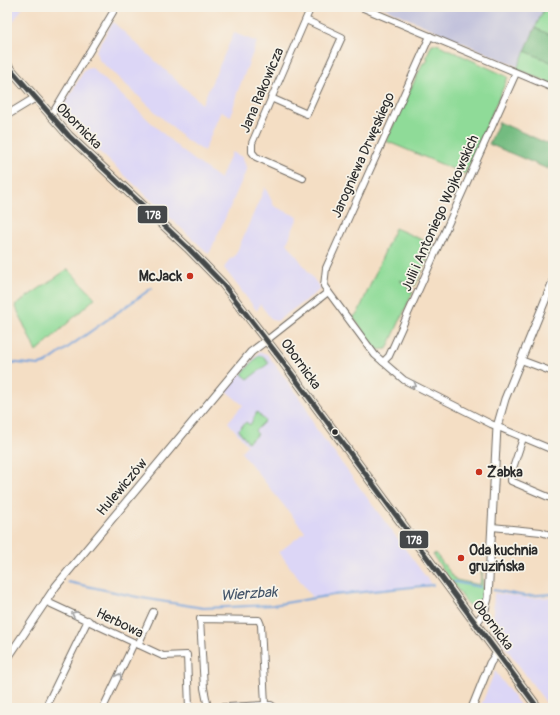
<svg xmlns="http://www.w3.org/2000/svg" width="560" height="715" viewBox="0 0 560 715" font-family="Pangolin,sans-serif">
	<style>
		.built { fill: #dcd6f6 }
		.industrial { fill: #c2c2dc }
		.green { fill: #8fdb98; stroke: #5d8362 }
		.forest { fill: #73bb80; stroke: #4f7356 }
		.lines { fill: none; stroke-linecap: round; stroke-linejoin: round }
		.stream { stroke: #72a2dc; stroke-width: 2 }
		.minor-casing { stroke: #716a61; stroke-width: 8 }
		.tertiary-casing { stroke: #716a61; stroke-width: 9 }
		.secondary-casing { stroke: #716a61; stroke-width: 10 }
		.minor { stroke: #fff; stroke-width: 6 }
		.tertiary { stroke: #fff; stroke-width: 7 }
		.secondary { stroke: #f9e7c3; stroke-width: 8 }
		.bus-1-casing { stroke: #f7f3e8; stroke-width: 8 }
		.bus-1 { stroke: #45484a; stroke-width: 5 }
		.oneway { stroke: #a0a0a0 }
		.poi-dot { fill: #c8321e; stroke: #f7f3e8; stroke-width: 1.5 }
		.bus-dot { fill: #2b2b2b; stroke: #f7f3e8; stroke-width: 1.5 }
		.labels { text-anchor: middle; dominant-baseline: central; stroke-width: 3.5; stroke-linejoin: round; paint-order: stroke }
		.street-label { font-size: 14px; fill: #2b2b2b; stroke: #f7f3e8 }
		.poi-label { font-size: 14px; font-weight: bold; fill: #2b2b2b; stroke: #f7f3e8; text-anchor: start }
		.water-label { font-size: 15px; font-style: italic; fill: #445569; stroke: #f7f3e8 }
		.line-badge { stroke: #f7f3e8; stroke-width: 1.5 }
		.badge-label { font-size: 11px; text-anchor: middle; font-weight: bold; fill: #fff }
	</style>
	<rect width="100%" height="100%" fill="#f7f3e8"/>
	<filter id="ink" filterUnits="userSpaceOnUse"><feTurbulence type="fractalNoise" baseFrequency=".025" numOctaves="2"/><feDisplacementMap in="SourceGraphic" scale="8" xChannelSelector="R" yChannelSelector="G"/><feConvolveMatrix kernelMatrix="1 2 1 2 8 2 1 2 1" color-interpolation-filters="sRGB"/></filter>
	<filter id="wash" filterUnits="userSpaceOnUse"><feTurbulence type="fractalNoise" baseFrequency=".012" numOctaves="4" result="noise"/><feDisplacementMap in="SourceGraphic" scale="16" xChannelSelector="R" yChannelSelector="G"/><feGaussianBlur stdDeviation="0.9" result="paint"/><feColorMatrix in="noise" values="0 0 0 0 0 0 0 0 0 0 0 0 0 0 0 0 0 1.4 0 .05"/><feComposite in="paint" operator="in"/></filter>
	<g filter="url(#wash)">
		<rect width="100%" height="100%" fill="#f4dec4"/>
		<!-- built -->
		<g class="built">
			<polygon points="7,7 23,7 7,31"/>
			<polygon points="113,22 202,104 234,33 257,42 237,93 231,116 221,111 204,151 186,140 98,59 96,51"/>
			<polygon points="92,68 181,150 220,179 232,152 242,157 247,169 209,254 59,114 85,69"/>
			<polygon points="265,187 274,206 298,217 287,243 321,289 277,321 272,320 260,304 257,311 224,268 229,260 235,256"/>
			<polygon points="259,352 267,354 306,407 315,427 431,584 312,597 279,552 305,532 241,452 247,445 228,422 243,405 226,391"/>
			<polygon points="494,593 528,598 553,597 553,708 550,708 492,629"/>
			<polygon points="495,671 522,708 480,708"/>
		</g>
		<!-- industrial -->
		<polygon class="industrial" points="378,7 545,7 518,67 384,8"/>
		<!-- green -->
		<g class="green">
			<polygon points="545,7 553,9 553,36 535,28"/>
			<polygon points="432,44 437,44 508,77 465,174 386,141 423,63 426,63 428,58 426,57"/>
			<polygon points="525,51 553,63 553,84 517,69"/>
			<polygon points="395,228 434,245 415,286 400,280 400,281 408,285 409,290 413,292 387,349 377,350 353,317 358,313"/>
			<polygon points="68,269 95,298 36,352 15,305"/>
			<polygon points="258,356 263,356 269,363 248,379 242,374"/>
			<polygon points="257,412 265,421 255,431 258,434 248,442 238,430 246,422 250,425"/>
			<polygon points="435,553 456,580 480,585 482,567 483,599 479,610 475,610 470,607 434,557 433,555"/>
		</g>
		<!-- forest -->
		<g class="forest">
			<polygon points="535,28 553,36 553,63 525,51"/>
			<polygon points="499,122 553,146 553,153 548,169 489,144"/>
		</g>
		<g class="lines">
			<!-- stream -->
			<g class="stream">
				<polyline points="7,362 39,365 46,363 152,288"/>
				<polyline points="68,582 142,598 203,608 273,605 333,595 433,585"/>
				<polyline points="454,582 480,587"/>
				<polyline points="493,590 525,596 553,594"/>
			</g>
		</g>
	</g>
	<g filter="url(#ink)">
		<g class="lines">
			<defs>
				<g id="minor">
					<polyline points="361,7 553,88"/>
					<polyline points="430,36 326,268 324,286 375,355 404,380 491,424 553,450"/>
					<polyline points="271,98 307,114 342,37 306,20"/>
					<polyline points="51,116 116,7"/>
					<polyline points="303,178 256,157 252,152 252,143 311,7"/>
					<polyline points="267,340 328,292"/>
					<polyline points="521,360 553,372"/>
					<polyline points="383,362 389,356 516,73"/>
					<polyline points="523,438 512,471 511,481 553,499"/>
					<polyline points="492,527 541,532 553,536"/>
					<polyline points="45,601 163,656 187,655 189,708"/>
					<polyline points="138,645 153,612"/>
					<polyline points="48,702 88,620"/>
					<polyline points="103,708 134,643"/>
					<polyline points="208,708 204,688 200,619 259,620 261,625 265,705"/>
					<polyline points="209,708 265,705 271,705 275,708"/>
				</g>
				<g id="tertiary">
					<polyline points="7,115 35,98"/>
					<polyline points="476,623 484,613 488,598 497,427 505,399 553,281"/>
					<polyline points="7,659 56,586 251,352 267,340"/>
					<polyline points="472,708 490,663 497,653"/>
				</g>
				<polyline id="secondary" points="7,65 69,136 188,248 223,284 280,358 538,708"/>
			</defs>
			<!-- minor casing -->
			<use href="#minor" class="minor-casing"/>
			<!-- tertiary casing -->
			<use href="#tertiary" class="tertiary-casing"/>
			<!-- secondary casing -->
			<use href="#secondary" class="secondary-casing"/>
			<!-- minor -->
			<use href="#minor" class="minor"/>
			<!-- tertiary -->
			<use href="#tertiary" class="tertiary"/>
			<!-- secondary -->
			<use href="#secondary" class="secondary"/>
			<defs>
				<polyline id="bus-1" points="7,65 69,136 188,248 223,284 280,358 538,708"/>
			</defs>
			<!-- bus-1 casing -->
			<use href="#bus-1" class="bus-1-casing"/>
			<!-- bus-1 -->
			<use href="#bus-1" class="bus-1"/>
		</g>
		<!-- one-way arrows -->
		<defs><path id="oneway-chevron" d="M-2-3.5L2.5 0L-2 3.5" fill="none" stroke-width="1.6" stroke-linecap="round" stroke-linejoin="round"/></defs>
		<g class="oneway">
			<use href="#oneway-chevron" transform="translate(414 385) rotate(29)"/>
			<use href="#oneway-chevron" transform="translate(74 614) rotate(-156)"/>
			<use href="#oneway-chevron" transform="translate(119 676) rotate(-64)"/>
		</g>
	</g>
	<!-- markers -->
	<g class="poi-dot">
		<circle cx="190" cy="276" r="4"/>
		<circle cx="479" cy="472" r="4"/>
		<circle cx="461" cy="558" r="4"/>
	</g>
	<circle class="bus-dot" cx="335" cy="432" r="3.5"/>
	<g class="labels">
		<!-- street labels -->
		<g class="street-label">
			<text transform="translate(262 90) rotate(-67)">Jana Rakowicza</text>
			<text transform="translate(79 126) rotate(45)">Obornicka</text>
			<text transform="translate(363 155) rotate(-66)">Jarogniewa Drwęskiego</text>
			<text transform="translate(440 213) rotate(-66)">Julii i Antoniego Wojkowskich</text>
			<text transform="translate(301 364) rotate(54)">Obornicka</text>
			<text transform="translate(122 487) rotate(-50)">Hulewiczów</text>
			<text transform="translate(120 623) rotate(26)">Herbowa</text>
			<text transform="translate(493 625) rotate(53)">Obornicka</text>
		</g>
		<!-- poi labels -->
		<g class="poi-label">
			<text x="182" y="276" text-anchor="end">McJack</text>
			<text x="487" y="472">Żabka</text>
			<text x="469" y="550">Oda kuchnia<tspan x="469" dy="16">gruzińska</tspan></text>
		</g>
		<!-- water labels -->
		<g class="water-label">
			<text transform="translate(249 594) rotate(-4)">Wierzbak</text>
		</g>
	</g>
	<g class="line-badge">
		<rect x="137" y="205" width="31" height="19" rx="4" fill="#45484a"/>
		<rect x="399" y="530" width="30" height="19" rx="4" fill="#45484a"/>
	</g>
	<g class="badge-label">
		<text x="153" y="219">178</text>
		<text x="414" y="544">178</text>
	</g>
	<!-- margin -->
	<rect width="560" height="715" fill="none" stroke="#f7f3e8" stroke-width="24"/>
</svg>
